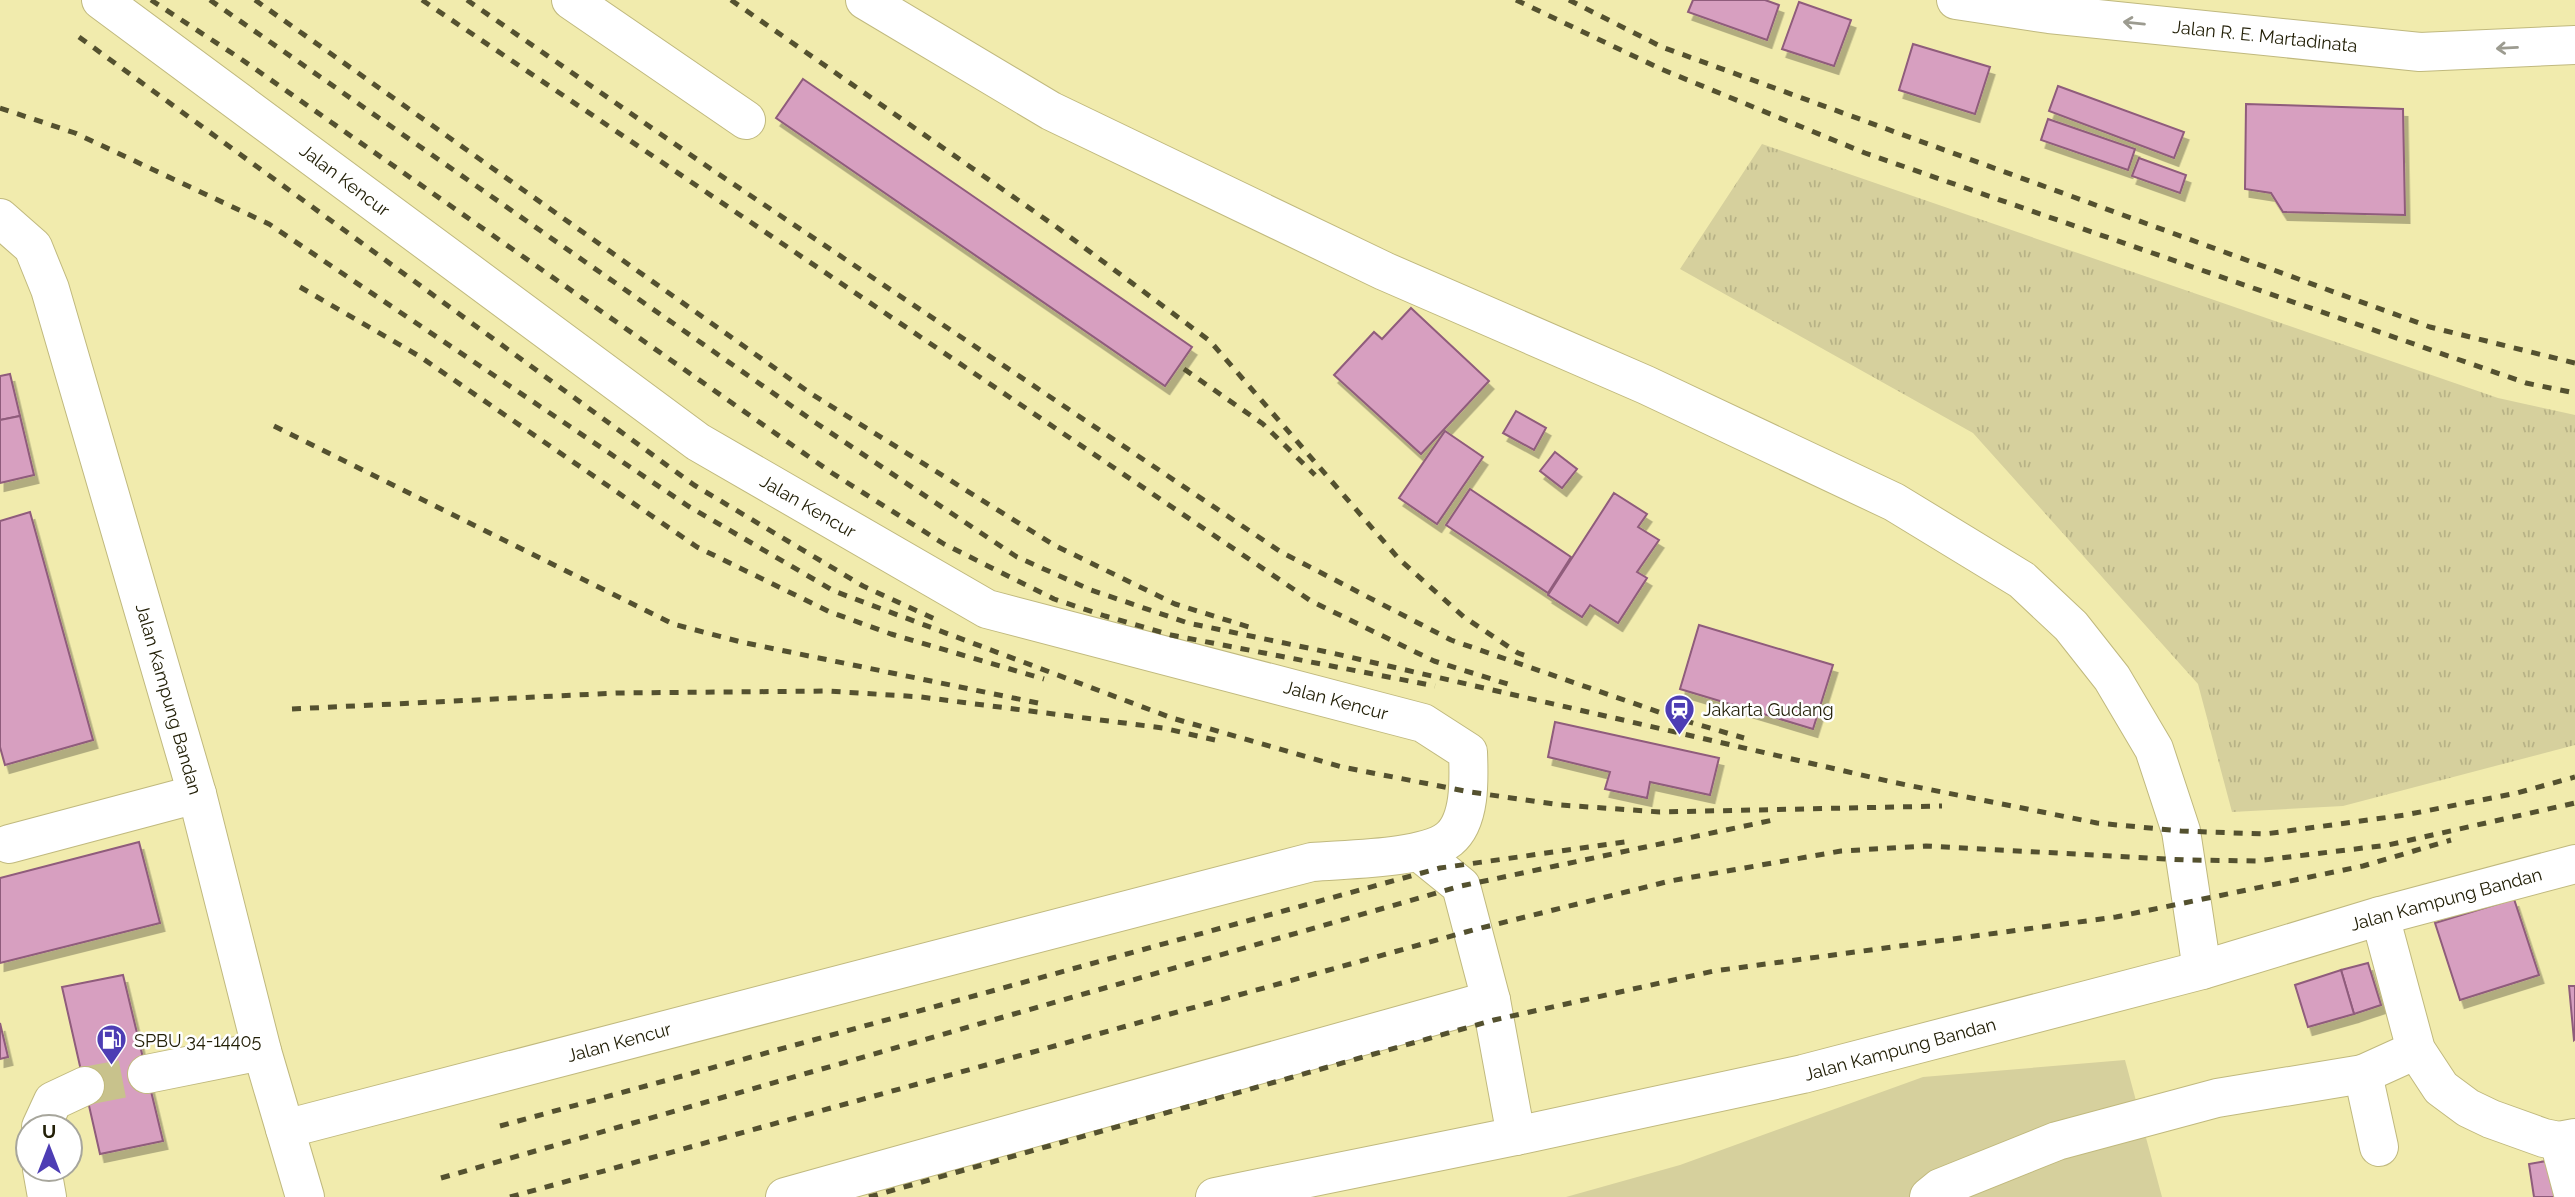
<svg xmlns="http://www.w3.org/2000/svg" width="2575" height="1197" viewBox="0 0 2575 1197" font-family="Raleway,sans-serif">
	<style>
		.grass { fill: url(#grass-tufts) }
		.pitch { fill: #d6d09d }
		.building { fill: #d79fc0; stroke: #8f5c7b; stroke-width: 2; filter: url(#shadow) }
		.lines { fill: none; stroke-linecap: round; stroke-linejoin: round }
		.minor-tunnel { stroke: #c8c28c; stroke-width: 38; stroke-dasharray: 38 19; stroke-linecap: butt }
		.minor-casing { stroke: #c0b97e; stroke-width: 40 }
		.highway-casing { stroke: #c0b97e; stroke-width: 40 }
		.minor { stroke: #fff; stroke-width: 38 }
		.highway { stroke: #fff; stroke-width: 38 }
		.rail { stroke: #54512f; stroke-width: 5; stroke-dasharray: 9 9; stroke-linecap: butt }
		.oneway { stroke: #9c9b90 }
		.labels { text-anchor: middle; dominant-baseline: central; stroke-width: 5; stroke-linejoin: round; paint-order: stroke }
		.street-label { font-size: 18px; fill: #232008; stroke: #fff }
		.poi-label { font-size: 18px; fill: #232008; stroke: #fff; text-anchor: start }
	</style>
	<defs>
		<pattern id="grass-tufts" width="24" height="20" patternUnits="userSpaceOnUse" patternTransform="scale(1.75)"><rect width="24" height="20" fill="#d6d09d"/><path d="M3 7l-1-3M5 7V3M7 7l1-3M15 17l-1-3M17 17v-4M19 17l1-3" fill="none" stroke="#b7b286"/></pattern>
		<filter id="shadow"><feDropShadow dx="4.5" dy="8" stdDeviation="0" flood-color="#0004"/></filter>
	</defs>
	<rect width="100%" height="100%" fill="#f1ebad"/>
	<!-- grass -->
	<polygon class="grass" points="1762,144 2498,398 2575,415 2575,745 2343,806 2232,812 2198,684 1973,433 1680,269"/>
	<!-- pitch -->
	<polygon class="pitch" points="2125,1060 2162,1197 1566,1197 1680,1165 1923,1077"/>
	<!-- building -->
	<g class="building">
		<polygon points="1693,0 1765,0 1779,5 1767,40 1688,12"/>
		<polygon points="1799,2 1851,20 1834,66 1782,49"/>
		<polygon points="1913,44 1990,67 1975,114 1899,90"/>
		<polygon points="803,79 1192,347 1165,386 776,118"/>
		<polygon points="2058,86 2184,132 2174,158 2049,111"/>
		<polygon points="2246,104 2403,109 2405,215 2283,212 2271,193 2245,189"/>
		<polygon points="2048,119 2135,149 2128,170 2041,140"/>
		<polygon points="2139,158 2186,175 2180,193 2132,176"/>
		<polygon points="1411,308 1489,381 1421,454 1334,375 1374,332 1382,339"/>
		<polygon points="10,374 20,416 0,420 0,376"/>
		<polygon points="1516,411 1546,428 1534,450 1503,433"/>
		<polygon points="20,416 34,475 0,483 0,420"/>
		<polygon points="1445,431 1483,457 1437,524 1399,498"/>
		<polygon points="1555,452 1577,469 1562,488 1540,471"/>
		<polygon points="1470,489 1571,557 1548,593 1446,525"/>
		<polygon points="1614,493 1647,514 1638,527 1659,540 1637,572 1647,578 1618,623 1590,605 1582,617 1548,595"/>
		<polygon points="30,512 93,740 5,765 0,747 0,521"/>
		<polygon points="1699,625 1833,665 1813,729 1680,689"/>
		<polygon points="1555,722 1719,758 1710,795 1650,782 1647,798 1605,789 1610,772 1548,757"/>
		<polygon points="139,842 160,923 0,963 0,878"/>
		<polygon points="2514,899 2539,975 2460,1000 2435,923"/>
		<polygon points="2368,963 2381,1005 2354,1014 2341,970"/>
		<polygon points="2341,970 2354,1014 2308,1027 2295,985"/>
		<polygon points="123,975 163,1141 100,1154 62,987"/>
		<polygon points="2569,986 2575,986 2575,1039 2574,1040"/>
		<polygon points="0,1023 8,1057 0,1059"/>
		<polygon points="2552,1160 2557,1197 2534,1197 2529,1164"/>
	</g>
	<g class="lines">
		<!-- minor-tunnel -->
		<polyline class="minor-tunnel" points="85,1086 147,1074"/>
		<defs>
			<g id="minor">
				<path d="M101 0 698 442 987 609 1423 723 1468 752C1469 778 1471 821 1449 839 1424 859 1346 859 1312 862L285 1129"/>
				<polyline points="571,0 746,120"/>
				<polyline points="865,0 1051,111 1384,271 1646,385 1894,502 2022,580 2071,626 2112,678 2154,749 2181,831 2202,970"/>
				<polyline points="0,218 33,247 50,289 197,794 262,1051 305,1197"/>
				<polyline points="9,844 197,794"/>
				<polyline points="1419,852 1461,886 1491,1000 1516,1136"/>
				<polyline points="2380,916 2416,1050 2441,1088 2468,1108 2491,1119 2544,1138 2559,1141 2575,1138"/>
				<polyline points="147,1074 262,1051"/>
				<polyline points="41,1127 53,1101 85,1086"/>
				<polyline points="2559,1141 2574,1197"/>
				<polyline points="2379,1147 2363,1074 2416,1050"/>
				<polyline points="42,1169 47,1197"/>
				<polyline points="785,1197 1491,1000"/>
				<polyline points="1215,1197 1516,1136 1803,1074 2202,970 2380,916 2575,864"/>
				<polyline points="1929,1197 1940,1188 2057,1141 2217,1098 2363,1074"/>
			</g>
			<polyline id="highway" points="1956,0 2049,14 2420,52 2575,45"/>
		</defs>
		<!-- minor casing -->
		<use href="#minor" class="minor-casing"/>
		<!-- highway casing -->
		<use href="#highway" class="highway-casing"/>
		<!-- minor -->
		<use href="#minor" class="minor"/>
		<!-- highway -->
		<use href="#highway" class="highway"/>
		<!-- rail -->
		<g class="rail">
			<polyline points="151,0 241,59 832,473 944,544 1054,599 1105,616 1171,635 1435,686"/>
			<polyline points="210,0 816,423 1017,557 1091,590 1188,623 1332,653 1892,782 2097,823 2181,831 2265,834 2405,815 2517,793 2575,777"/>
			<polyline points="255,0 810,393 1054,545 1175,604 1249,627"/>
			<polyline points="422,0 1311,601 1434,661 1514,686"/>
			<polyline points="467,0 711,169 1281,552 1451,640 1679,719 1744,738"/>
			<polyline points="731,0 1058,228 1210,341 1399,559 1464,617 1518,653 1532,658"/>
			<polyline points="1516,0 1661,69 1865,153 2526,383 2575,393"/>
			<polyline points="1569,0 1662,47 2430,327 2575,363"/>
			<polyline points="79,37 694,485 863,586 937,620"/>
			<polyline points="0,108 75,133 269,224 688,506 834,591 1172,718 1342,767 1470,792 1561,805 1660,812 1942,806"/>
			<polyline points="300,287 419,356 697,547 830,612 891,634 1044,679"/>
			<polyline points="1184,369 1263,424 1315,475"/>
			<polyline points="274,426 673,624 741,642 1038,703"/>
			<polyline points="292,709 617,693 828,691 921,697 1163,728 1215,740"/>
			<polyline points="500,1126 1440,868 1632,841"/>
			<polyline points="441,1178 1461,886 1778,819"/>
			<polyline points="510,1197 1473,930 1670,881 1841,851 1926,846 2186,860 2256,861 2388,845 2575,803"/>
			<polyline points="869,1197 1494,1020 1714,971 2116,917 2363,866 2451,840"/>
		</g>
	</g>
	<!-- one-way arrows -->
	<defs><path id="oneway-shaft" d="M-6 0H5M1.5-3L5.5 0L1.5 3" fill="none" stroke-width="1.6" stroke-linecap="round" stroke-linejoin="round" transform="scale(1.75)"/></defs>
	<g class="oneway">
		<use href="#oneway-shaft" transform="translate(2134 23) rotate(-174)"/>
		<use href="#oneway-shaft" transform="translate(2507 48) rotate(177)"/>
	</g>
	<!-- icons -->
	<defs>
		<symbol id="station-pin" viewBox="-11 -11 22 30"><path d="M0 17L-7.5 6A9.5 9.5 0 1 1 7.5 6Z" fill="#4d3db4" stroke="#fff"/><path d="M-3-6H3Q5-6 5-4V2Q5 4 3 4L4.5 6H3L1.5 4h-3L-3 6H-4.5L-3 4Q-5 4-5 2V-4Q-5-6-3-6ZM-3.5-4v3h7v-3ZM-3.5 1v1.5H-2V1ZM2 1v1.5H3.5V1Z" fill="#fff"/></symbol>
		<symbol id="fuel-pin" viewBox="-11 -11 22 30"><path d="M0 17L-7.5 6A9.5 9.5 0 1 1 7.5 6Z" fill="#4d3db4" stroke="#fff"/><path d="M-5.5-6h7V0h2V4h1.3V-2.5L3-4.5l.8-.8L6-3V5H2.5V1h-1V6h-7ZM-4.2-4.7v3.2H.2V-4.7Z" fill="#fff"/></symbol>
	</defs>
	<g fill-rule="evenodd">
		<use href="#station-pin" x="1662" y="692" width="35" height="47"/>
		<use href="#fuel-pin" x="94" y="1022" width="35" height="47"/>
	</g>
	<g class="labels">
		<!-- street labels -->
		<g class="street-label">
			<text transform="translate(2265 36) rotate(6)">Jalan R. E. Martadinata</text>
			<text transform="translate(345 180) rotate(37)">Jalan Kencur</text>
			<text transform="translate(808 506) rotate(30)">Jalan Kencur</text>
			<text transform="translate(169 699) rotate(74)">Jalan Kampung Bandan</text>
			<text transform="translate(1336 700) rotate(15)">Jalan Kencur</text>
			<text transform="translate(2446 899) rotate(-15)">Jalan Kampung Bandan</text>
			<text transform="translate(619 1042) rotate(-15)">Jalan Kencur</text>
			<text transform="translate(1900 1049) rotate(-15)">Jalan Kampung Bandan</text>
		</g>
		<!-- poi labels -->
		<g class="poi-label">
			<text x="1703" y="709">Jakarta Gudang</text>
			<text x="134" y="1040">SPBU 34-14405</text>
		</g>
	</g>
	<!-- north arrow -->
	<g transform="translate(49 1148)"><circle r="33" fill="#ffffff" stroke="#a7a69c" stroke-width="2"/>
	<path d="M0-5L12 26L0 18L-12 26Z" fill="#4d3db4"/>
	<text y="-10" font-size="19" font-weight="bold" text-anchor="middle" fill="#232008">U</text>
	</g>
</svg>
